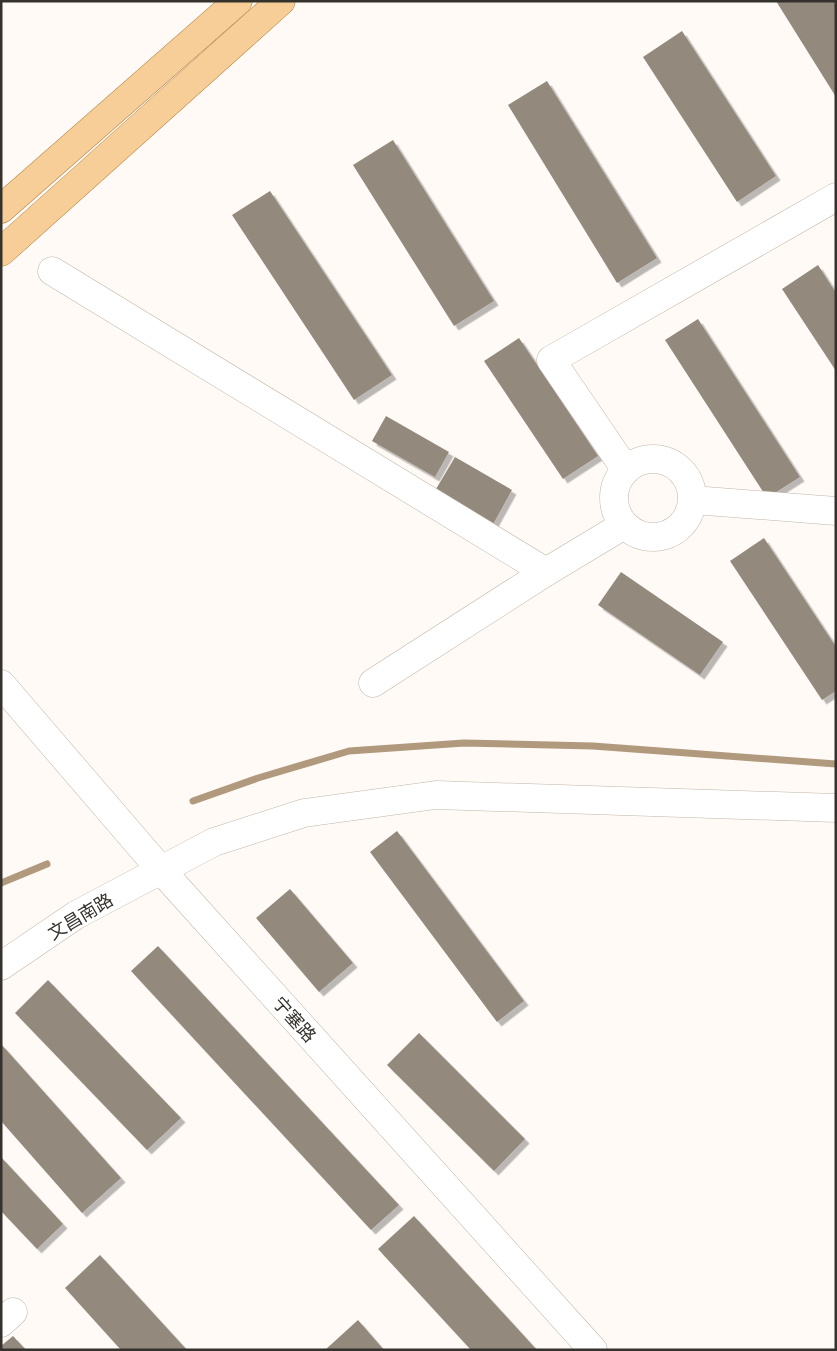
<svg xmlns="http://www.w3.org/2000/svg" width="837" height="1351" viewBox="0 0 837 1351" font-family="Ubuntu,'Noto Sans SC',sans-serif">
	<style>
		.lines { fill: none; stroke-linecap: round; stroke-linejoin: round }
		.stream { stroke: #b1997d; stroke-width: 7 }
		.building { fill: #93897d; filter: url(#shadow) }
		.minor-casing { stroke: #c1b6aa; stroke-width: 29 }
		.major-casing { stroke: #b08244; stroke-width: 29 }
		.minor { stroke: #fff; stroke-width: 28 }
		.major { stroke: #f7ce97; stroke-width: 28 }
		.labels { text-anchor: middle; dominant-baseline: central; stroke-width: 4; stroke-linejoin: round; paint-order: stroke }
		.street-label { font-size: 18px; fill: #35312c; stroke: #fff }
	</style>
	<defs>
		<filter id="shadow"><feDropShadow dx="4.5" dy="4.5" stdDeviation="0" flood-color="#0004"/></filter>
	</defs>
	<rect width="100%" height="100%" fill="#fffaf5"/>
	<g class="lines">
		<!-- stream -->
		<g class="stream">
			<polyline points="193,801 258,778 349,751 464,743 593,746 836,764"/>
			<polyline points="1,883 47,864"/>
		</g>
	</g>
	<!-- building -->
	<g class="building">
		<polygon points="776,1 836,1 836,97"/>
		<polygon points="682,31 776,176 737,202 643,57"/>
		<polygon points="547,81 657,258 617,283 508,105"/>
		<polygon points="393,140 494,301 454,326 353,165"/>
		<polygon points="270,191 392,375 354,400 232,215"/>
		<polygon points="818,265 836,293 836,371 782,289"/>
		<polygon points="698,319 800,477 767,498 665,340"/>
		<polygon points="519,338 598,456 563,479 484,361"/>
		<polygon points="386,416 449,452 435,477 372,441"/>
		<polygon points="455,457 512,490 491,528 433,494"/>
		<polygon points="764,538 836,647 836,691 822,700 730,561"/>
		<polygon points="621,572 723,642 700,675 598,605"/>
		<polygon points="397,831 524,1001 497,1022 370,852"/>
		<polygon points="290,889 353,963 319,992 256,918"/>
		<polygon points="158,946 399,1205 371,1230 131,971"/>
		<polygon points="48,980 181,1118 147,1150 15,1013"/>
		<polygon points="419,1033 525,1139 494,1171 387,1065"/>
		<polygon points="1,1044 121,1178 82,1213 1,1121"/>
		<polygon points="1,1157 63,1224 37,1249 1,1211"/>
		<polygon points="414,1216 537,1350 471,1350 378,1249"/>
		<polygon points="100,1255 187,1350 121,1350 65,1288"/>
		<polygon points="358,1320 384,1350 325,1350"/>
		<polygon points="13,1336 26,1350 1,1350 1,1346"/>
	</g>
	<g class="lines">
		<defs>
			<g id="minor">
				<polyline points="52,271 546,572"/>
				<circle cx="653" cy="498" r="39"/>
				<polyline points="626,470 551,360 836,197"/>
				<polyline points="693,500 836,511"/>
				<polyline points="373,683 546,572 624,525"/>
				<polyline points="1,684 161,870 593,1350"/>
				<polyline points="1,966 76,915 214,842 304,813 436,795 836,808"/>
				<polyline points="1,1323 13,1312"/>
			</g>
			<g id="major">
				<polyline points="1,209 238,1"/>
				<polyline points="1,252 281,1"/>
			</g>
		</defs>
		<!-- minor casing -->
		<use href="#minor" class="minor-casing"/>
		<!-- major casing -->
		<use href="#major" class="major-casing"/>
		<!-- minor -->
		<use href="#minor" class="minor"/>
		<!-- major -->
		<use href="#major" class="major"/>
	</g>
	<g class="labels">
		<!-- street labels -->
		<g class="street-label">
			<text transform="translate(80 916) rotate(-31)">文昌南路</text>
			<text transform="translate(295 1019) rotate(48)">宁塞路</text>
		</g>
	</g>
	<!-- border -->
	<rect width="837" height="1351" fill="none" stroke="#35312c" stroke-width="5"/>
</svg>
